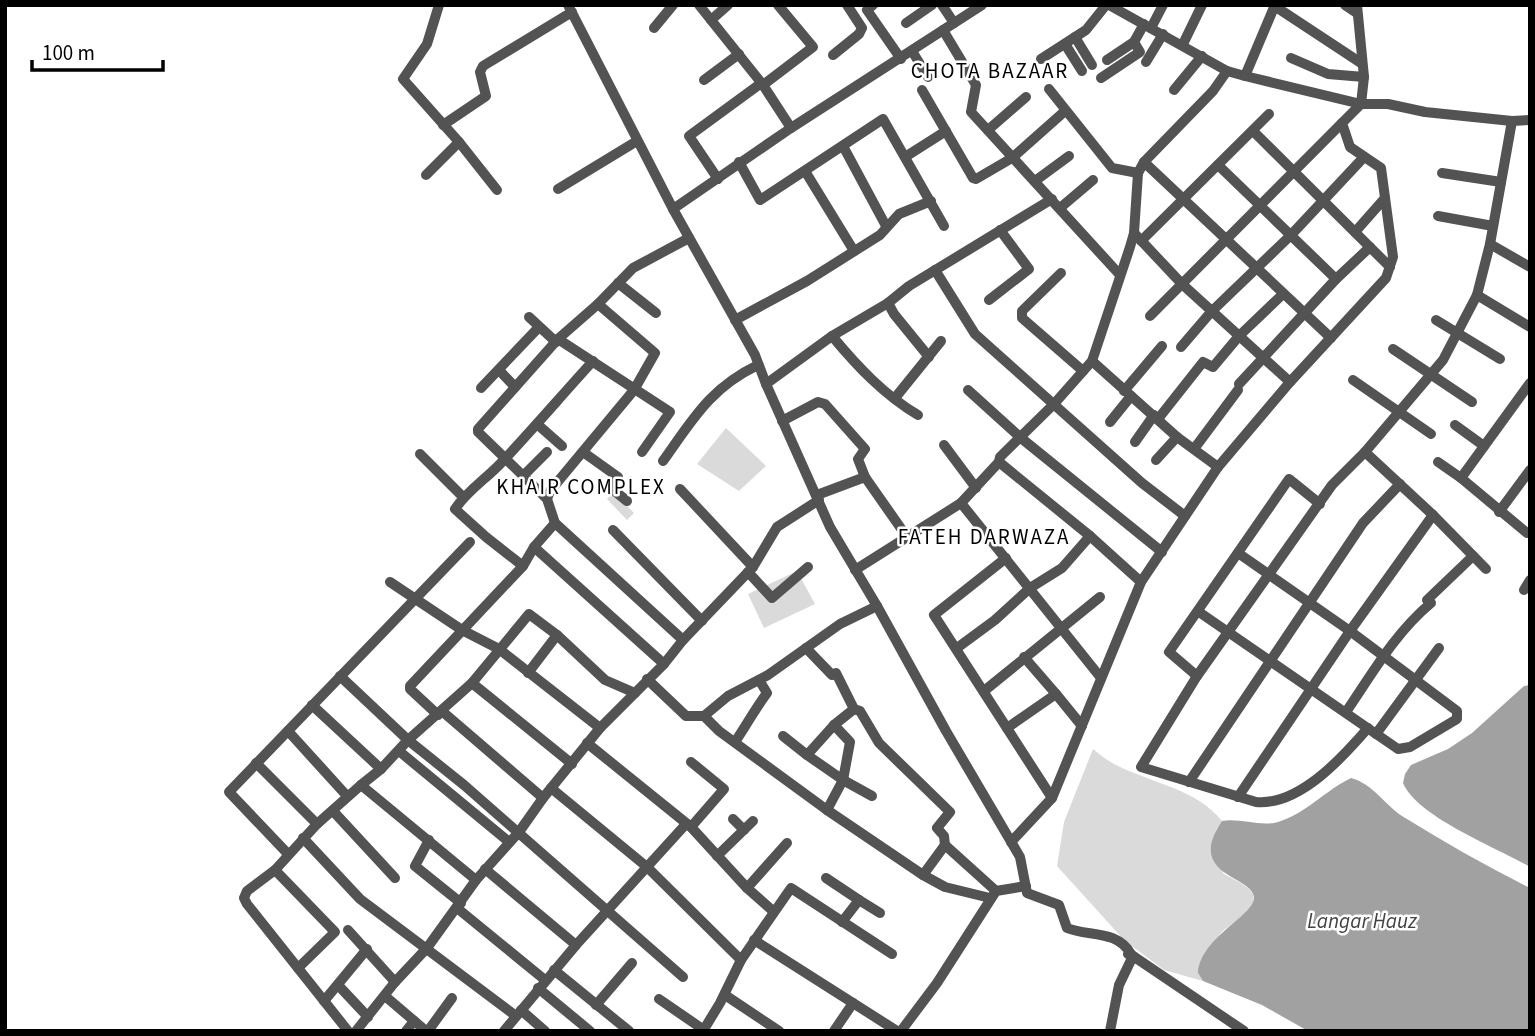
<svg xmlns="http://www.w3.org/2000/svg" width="1535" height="1036" viewBox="0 0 1535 1036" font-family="'Source Sans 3',sans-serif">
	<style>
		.green { fill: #dadada }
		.water { fill: #a1a1a1 }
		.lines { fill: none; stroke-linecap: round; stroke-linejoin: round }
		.minor { stroke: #535353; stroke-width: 10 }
		.labels { text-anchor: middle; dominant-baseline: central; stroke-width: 5; stroke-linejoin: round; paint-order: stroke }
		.neighbourhood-label { font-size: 21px; letter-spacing: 2px; fill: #000; stroke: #fff }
		.water-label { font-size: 21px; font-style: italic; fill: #424242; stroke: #fff }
	</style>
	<rect width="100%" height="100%" fill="#fff"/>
	<!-- green -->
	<g class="green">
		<polygon points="726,428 766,466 739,491 697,464"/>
		<polygon points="613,492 634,513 627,520 607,499"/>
		<polygon points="797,571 815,604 764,628 748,594"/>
		<path d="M1093 749C1100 755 1108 761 1116 765 1151 783 1197 789 1222 821L1216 830 1223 873C1231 879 1250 885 1253 895 1258 914 1228 923 1220 934 1211 946 1205 960 1198 973L1203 981 1164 970 1124 940 1057 866 1064 822Z"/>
	</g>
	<!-- water -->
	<g class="water">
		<path d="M1530 685V867C1498 848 1417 817 1403 783L1405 774 1411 765 1448 749 1472 733 1524 686Z"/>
		<path d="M1351 778C1373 784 1384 804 1402 816 1444 842 1486 866 1530 888V1031H1308L1262 1005 1203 981 1198 973C1201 936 1255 916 1254 897 1251 875 1185 876 1222 821 1241 818 1260 827 1278 822 1305 814 1326 790 1351 778Z"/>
	</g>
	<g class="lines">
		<!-- minor -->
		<g class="minor">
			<polyline points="439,5 427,44 403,79 459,142 497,190"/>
			<path d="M568 5 673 209 755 355 766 384 830 527 877 606 946 731 1020 857 1027 893 1059 905 1067 928C1088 937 1116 929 1131 954"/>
			<polyline points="699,5 763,85 791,128"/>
			<polyline points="873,5 867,10 901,59"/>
			<polyline points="942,5 954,23"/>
			<polyline points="1109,5 1227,71 1245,76 1361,104 1388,104 1425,112 1512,121 1530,120"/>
			<polyline points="1273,5 1361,63"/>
			<polyline points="1345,5 1357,13"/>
			<polyline points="711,20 728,5"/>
			<polyline points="906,23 932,5"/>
			<polyline points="654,28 673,5"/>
			<polyline points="1151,28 1163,5"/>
			<polyline points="943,30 976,85 971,112 1120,275"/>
			<polyline points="1075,37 1092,65"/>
			<polyline points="1065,44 1082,71"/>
			<polyline points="1183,44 1202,5"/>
			<polyline points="912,51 928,77"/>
			<polyline points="833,55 859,34 862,28 847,5"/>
			<polyline points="1291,58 1328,74 1364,77"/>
			<polyline points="1041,59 1086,30 1106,5"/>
			<polyline points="1107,60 1134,42 1144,24"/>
			<polyline points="1146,62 1163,34"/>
			<polyline points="1245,76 1275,5"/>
			<polyline points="1101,78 1140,52 1134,42"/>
			<polyline points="704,80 739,54"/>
			<polyline points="763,85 813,47 778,5"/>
			<polyline points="1049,89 1112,168 1138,173"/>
			<polyline points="922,90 973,178 976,179 1012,158 1065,111"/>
			<polyline points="1174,90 1202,56"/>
			<polyline points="443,125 486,96 480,72 483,66 572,12"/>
			<polyline points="988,130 1026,97"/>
			<polyline points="1253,131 1390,267"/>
			<polyline points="843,146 886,226"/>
			<polyline points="905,157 946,131"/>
			<polyline points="739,162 760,200 883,119 944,226"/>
			<polyline points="1144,162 1331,338"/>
			<polyline points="1218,165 1336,279"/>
			<polyline points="805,171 854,251"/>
			<polyline points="1442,173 1501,182"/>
			<polyline points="426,175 459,142"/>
			<polyline points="718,179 689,136 760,84"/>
			<polyline points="1035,181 1069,156"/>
			<polyline points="558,189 637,141"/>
			<polyline points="1060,208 1093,180"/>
			<polyline points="673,209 791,128 982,5"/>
			<polyline points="1438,216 1493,226"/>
			<polyline points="1355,232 1385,198"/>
			<polyline points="1134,233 1182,284 1290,382"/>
			<polyline points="1141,241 1269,114"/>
			<polyline points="1490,244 1530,267"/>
			<polyline points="935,270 975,334 1142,483 1185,516"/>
			<polyline points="1061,273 1022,311 1022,318 1083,371"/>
			<polyline points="618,283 656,313"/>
			<polyline points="1477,295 1530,327"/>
			<polyline points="989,300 1029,269 1000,230"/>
			<polyline points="888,303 894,314 929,357"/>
			<polyline points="1150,316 1342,123"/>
			<polyline points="529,317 556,342"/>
			<polyline points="735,320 807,281 880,235 899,214 931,201"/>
			<polyline points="1436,320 1500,359"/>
			<path d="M832 336C857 366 884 395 918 415"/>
			<polyline points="558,339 670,412 642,452"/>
			<polyline points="1181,347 1211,312 1291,235 1364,157"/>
			<polyline points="1393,349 1472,402"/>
			<polyline points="1092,361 1177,437 1218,467"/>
			<polyline points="499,370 515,387"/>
			<polyline points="1353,380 1431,434"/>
			<polyline points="766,384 832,336 888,303 909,286 1052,199"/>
			<polyline points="1239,384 1336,279 1370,247"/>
			<polyline points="481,388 539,327"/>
			<polyline points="968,390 1021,438 1162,552"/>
			<polyline points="1124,391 1162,346"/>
			<polyline points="895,398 941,341"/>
			<polyline points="1158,419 1203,362 1213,367 1239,336 1283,294"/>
			<polyline points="782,421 818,402 825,404 865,449 858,459 865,477 907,537"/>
			<polyline points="1110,422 1131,396"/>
			<polyline points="537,424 562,446"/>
			<polyline points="1455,425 1484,446"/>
			<polyline points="1135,442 1154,415"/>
			<polyline points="944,445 976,488"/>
			<polyline points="1194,449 1238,390"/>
			<polyline points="583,452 618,477 611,488 627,501"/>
			<polyline points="1365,452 1433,515 1486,569"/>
			<polyline points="420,454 463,497"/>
			<polyline points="1156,460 1177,437"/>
			<path d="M663 461C693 419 710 388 758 365"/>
			<polyline points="999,462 1090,536 1141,582"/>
			<polyline points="1438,462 1461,478"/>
			<polyline points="523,476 547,452"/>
			<polyline points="680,489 753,567"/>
			<polyline points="817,495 865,477"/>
			<polyline points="547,499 550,491 634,390 655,353 598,304"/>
			<polyline points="961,503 1101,678"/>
			<polyline points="1499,512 1530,470"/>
			<polyline points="613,530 702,621"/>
			<polyline points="1527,533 1461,478 1530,383"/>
			<polyline points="534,547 664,664"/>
			<polyline points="1006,558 934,615 1052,798"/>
			<path d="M523 566 486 537 455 509C468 490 486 479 501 463 532 430 562 395 593 361"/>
			<polyline points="855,570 961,503 999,462 1000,457 1054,404 1092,361 1130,247 1134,233 1138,173 1144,162 1213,91 1227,71"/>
			<polyline points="748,572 772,598 808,567"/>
			<polyline points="390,582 462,630 499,649 600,728"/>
			<polyline points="1524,590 1530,580"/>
			<polyline points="1199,612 1398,749 1410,747 1457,719 1457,711 1350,631 1238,553"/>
			<polyline points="683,640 555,523 547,499 478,432 478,429 558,339 598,304 633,268 689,238"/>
			<polyline points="957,648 995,620 1030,588 1062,568 1090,536"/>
			<polyline points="1024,657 1056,694"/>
			<polyline points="528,673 557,635"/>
			<polyline points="340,676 408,740 464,785 683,977"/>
			<polyline points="1197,676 1169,652 1289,479 1320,504"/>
			<polyline points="647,679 686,716 704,716 719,731 827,810 923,875 945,887 990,898"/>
			<polyline points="472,683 572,764"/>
			<polyline points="984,691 1100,597"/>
			<polyline points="312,705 381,769"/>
			<polyline points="854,709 860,711 879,743 950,812 937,828 944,836 945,845"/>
			<polyline points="443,712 543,798"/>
			<path d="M1346 712C1372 674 1395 633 1431 603L1427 600 1473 556"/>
			<polyline points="438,715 410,689 410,686 523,566 534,547 555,523"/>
			<polyline points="704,716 728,696 768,675 840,624 877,606"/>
			<polyline points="1007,728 1056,694 1082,726"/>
			<path d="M1368 728C1342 758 1299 806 1256 802L1141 767 1197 676 1332 485 1365 452 1443 360 1477 295 1490 244 1512 121"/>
			<polyline points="288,731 347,796"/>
			<polyline points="1376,734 1439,648"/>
			<polyline points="783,736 807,755 834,725 854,709 836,673 832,675 806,648"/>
			<path d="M735 742C746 726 755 709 767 693L759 680"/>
			<polyline points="587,743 691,827 747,888 773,911"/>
			<polyline points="399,751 509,842"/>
			<polyline points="807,755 843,780 850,742 834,725"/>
			<polyline points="691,762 724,789 691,827"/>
			<polyline points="256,763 317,824"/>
			<polyline points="1189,782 1363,523 1400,484"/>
			<polyline points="361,785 476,880"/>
			<polyline points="551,788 647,867 741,960"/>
			<polyline points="1238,797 1350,631 1433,515"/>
			<polyline points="827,810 843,780 872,796"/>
			<polyline points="333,811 395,878"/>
			<polyline points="733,819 744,830"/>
			<polyline points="303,838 360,899 516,1016"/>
			<polyline points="429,840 415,866 461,903"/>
			<polyline points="1011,842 1052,798 1141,582 1218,467 1290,382 1386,278 1393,257 1381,168 1350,147 1342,123 1361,104 1364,77 1357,5"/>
			<polyline points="288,854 229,792 470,542"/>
			<polyline points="717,856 753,821"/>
			<polyline points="485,869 576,945"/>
			<polyline points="275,870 335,932 298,968"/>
			<polyline points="923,875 945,845 996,891"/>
			<polyline points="826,878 859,900 842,922"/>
			<polyline points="747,888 787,843"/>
			<polyline points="859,900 880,913"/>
			<polyline points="457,908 545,980"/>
			<polyline points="348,930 395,982"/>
			<polyline points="754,940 897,1031"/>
			<polyline points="1128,954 1133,956 1244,1031"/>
			<polyline points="554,970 629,1031"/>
			<polyline points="338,985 368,1017"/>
			<polyline points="538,988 590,1031"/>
			<polyline points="725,995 779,1031"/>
			<polyline points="385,996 426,1031"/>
			<polyline points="659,999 704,1030"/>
			<polyline points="324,1001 367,949"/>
			<polyline points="596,1005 632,963"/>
			<polyline points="521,1010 545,1031"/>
			<polyline points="348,1031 247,904 244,898 247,891 275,870 317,824 361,785 381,769 408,740 472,683 529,614 557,635 605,680 635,693"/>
			<polyline points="356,1031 395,982 427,948 476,880 519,832 543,798 600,728 664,664 683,640 753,567 777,527 819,500"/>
			<polyline points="406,1031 414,1021"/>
			<polyline points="428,1031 452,998"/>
			<polyline points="504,1031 576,945 686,824"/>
			<polyline points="703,1031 720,1003 741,960 791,888 892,954"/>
			<polyline points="834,1031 853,1003"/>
			<polyline points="901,1031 937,983 996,891 1026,886"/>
			<polyline points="1110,1031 1119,985 1133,956"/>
		</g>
	</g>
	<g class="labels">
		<!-- neighbourhood labels -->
		<g class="neighbourhood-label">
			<text x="990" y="71">CHOTA BAZAAR</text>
			<text x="581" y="487">KHAIR COMPLEX</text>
			<text x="984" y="537">FATEH DARWAZA</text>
		</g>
		<!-- water labels -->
		<g class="water-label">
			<text x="1362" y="921">Langar Hauz</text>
		</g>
	</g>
	<!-- border -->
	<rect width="1535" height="1036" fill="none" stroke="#000000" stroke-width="14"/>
	<!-- scale -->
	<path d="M32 60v10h131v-10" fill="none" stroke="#000000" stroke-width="3.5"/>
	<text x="42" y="60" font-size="21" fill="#000000" stroke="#ffffff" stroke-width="5" paint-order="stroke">100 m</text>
</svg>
